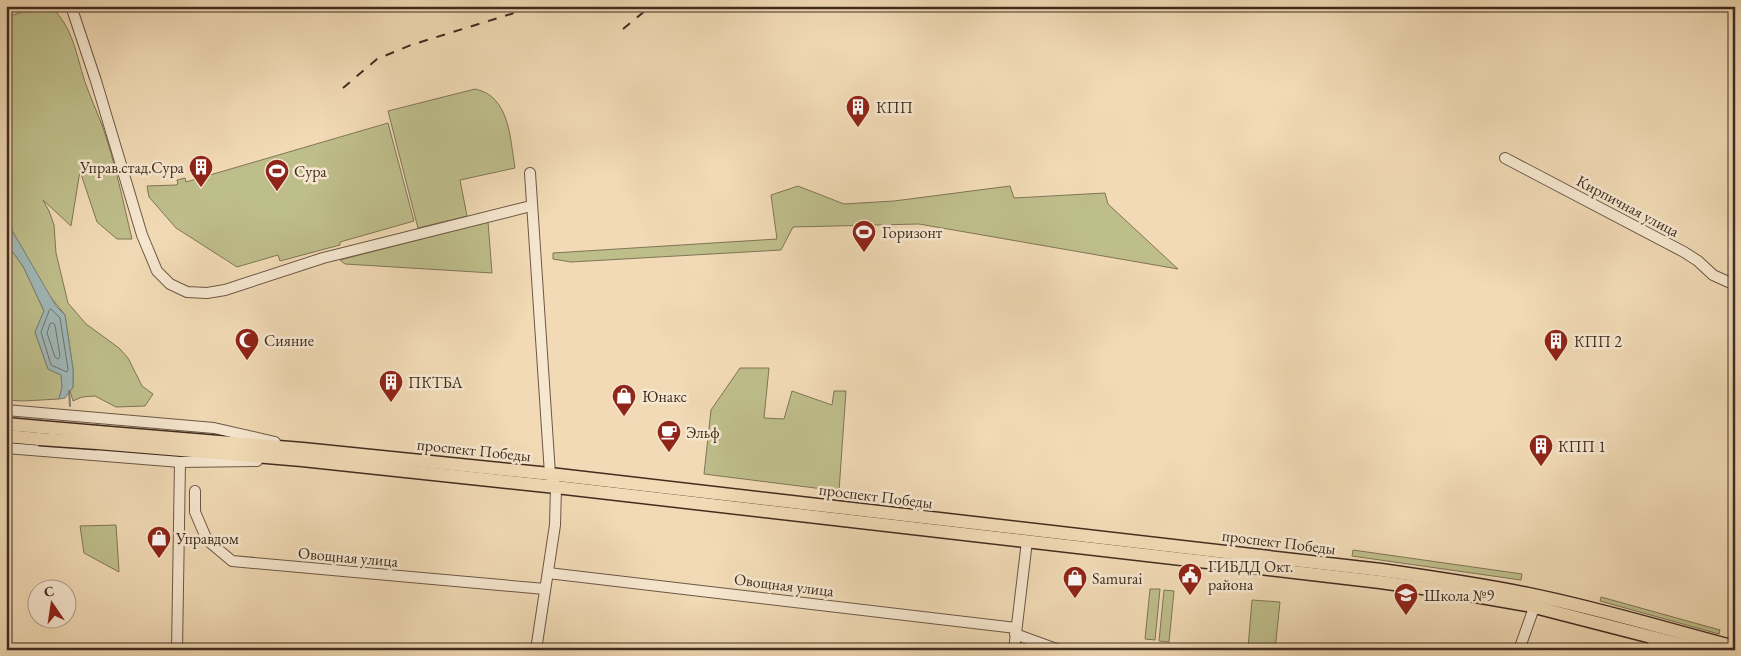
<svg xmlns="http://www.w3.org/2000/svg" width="1741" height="656" viewBox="0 0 1741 656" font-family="'EB Garamond',serif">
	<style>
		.green { fill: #bebe8b; stroke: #807556 }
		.water { fill: #9fb8b7; stroke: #79807b }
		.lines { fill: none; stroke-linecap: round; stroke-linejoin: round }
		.shore { stroke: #70726c; stroke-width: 1 }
		.stream { stroke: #79807b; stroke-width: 2 }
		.minor-casing { stroke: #6d5845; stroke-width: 12 }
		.major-casing { stroke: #412c20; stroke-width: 15 }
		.minor { stroke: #f6e7cf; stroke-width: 10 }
		.major { stroke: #f1dab5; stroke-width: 12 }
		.rail { stroke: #412c20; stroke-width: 2; stroke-dasharray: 9 9; stroke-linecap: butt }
		.major-bridge-casing { stroke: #412c20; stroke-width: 15; stroke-linecap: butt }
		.major-bridge { stroke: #f1dab5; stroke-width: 12 }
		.labels { text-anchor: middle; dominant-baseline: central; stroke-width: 5; stroke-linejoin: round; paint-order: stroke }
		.poi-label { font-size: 16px; fill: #412c20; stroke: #f6e7cf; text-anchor: start }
		.street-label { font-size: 16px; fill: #412c20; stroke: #f6e7cf }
	</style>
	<rect width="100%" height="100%" fill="#f1dab5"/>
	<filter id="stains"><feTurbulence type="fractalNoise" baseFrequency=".004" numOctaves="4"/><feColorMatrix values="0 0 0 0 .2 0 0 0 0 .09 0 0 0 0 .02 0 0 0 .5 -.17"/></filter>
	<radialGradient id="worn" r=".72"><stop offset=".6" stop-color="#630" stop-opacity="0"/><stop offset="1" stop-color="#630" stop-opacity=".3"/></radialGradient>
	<!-- green -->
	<g class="green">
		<path d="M51 7C73 27 76 54 85 82 90 96 96 110 102 125 115 162 123 201 132 239H117L97 222 80 171 71 226 43 200 49 211 54 225 56 253 68 303 86 324 119 348 128 358 142 386 153 394 145 406 116 407 95 396 82 397 73 401 70 391 73 387V369L65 315 49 295 6 220V17L30 10Z"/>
		<path d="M475 89C510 96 510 139 515 168L460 180 467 216 418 228 388 111Z"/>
		<polygon points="388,123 414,221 340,242 340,245 280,261 278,255 237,267 176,228 149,197 147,186 176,185 178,184 177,180 185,178 186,182"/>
		<polygon points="798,186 844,204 894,201 1010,186 1014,198 1105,193 1108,204 1178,269 919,224 793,227 781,250 571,262 553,259 553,253 777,239 771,195"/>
		<polygon points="488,222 492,273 345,264 340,260"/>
		<polygon points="6,242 24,268 44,311 35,332 48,369 61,375 62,387 59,399 23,401 6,400"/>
		<polygon points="740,368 769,368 764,418 784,419 792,391 832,405 834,391 846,391 839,491 704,474 711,410"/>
		<polygon points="116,525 119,572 84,553 80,526"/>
		<polygon points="1353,550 1522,574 1521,580 1352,556"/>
		<polygon points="1150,589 1160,589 1155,640 1145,639"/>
		<polygon points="1164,590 1174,591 1169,642 1159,641"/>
		<polygon points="1601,597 1720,630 1719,634 1600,601"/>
		<polygon points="1252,600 1280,602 1275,650 1248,648"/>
	</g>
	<!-- water -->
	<polygon class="water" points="6,220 56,306 65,315 73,369 73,387 65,398 59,399 62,387 61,375 48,369 35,332 44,311 24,268 6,242"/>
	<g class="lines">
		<!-- shore -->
		<g class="shore">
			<polygon points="51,309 60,318 68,369 67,372 51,365 41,332 49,311"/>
			<polygon points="53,323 55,325 60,356 58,359 55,357 47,333 50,324"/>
		</g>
		<!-- stream -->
		<polyline class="stream" points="69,391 70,406"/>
		<defs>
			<g id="minor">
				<polyline points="71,6 96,81 142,235 157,271 170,284 187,292 207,293 225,290 323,258 531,206"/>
				<polyline points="1505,158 1684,252 1698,261 1713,275 1735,285"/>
				<polyline points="530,173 550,474 556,487 555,525 536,650"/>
				<polyline points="6,410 214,428 275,442"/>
				<polyline points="6,448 180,462 257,461"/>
				<polyline points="195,491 195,512 207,540 232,561 545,589"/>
				<polyline points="548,573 1016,628"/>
				<polyline points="1015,634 1059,650"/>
				<polyline points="177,650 180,462"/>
				<polyline points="1014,650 1027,541"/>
				<polyline points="1519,650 1536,602"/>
				<polyline points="1652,650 1655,637"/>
			</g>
			<g id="major">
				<polyline points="6,424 40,427"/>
				<path d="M98 432 303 449 550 474 1381 570C1430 577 1479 584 1528 594 1598 608 1666 629 1735 647"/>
				<polyline points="6,436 39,439"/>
				<polyline points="97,443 302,460 556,487 1380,582 1458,593 1527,605 1702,650"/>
			</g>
		</defs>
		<!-- minor casing -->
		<use href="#minor" class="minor-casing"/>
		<!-- major casing -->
		<use href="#major" class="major-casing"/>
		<!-- minor -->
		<use href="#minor" class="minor"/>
		<!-- major -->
		<use href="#major" class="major"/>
		<!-- rail -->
		<g class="rail">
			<polyline points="623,29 651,6"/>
			<polyline points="343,88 377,59 411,45 511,14 530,6"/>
		</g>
		<defs>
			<g id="major-bridge">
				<polyline points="40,427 98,432"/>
				<polyline points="39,439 97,443"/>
			</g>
		</defs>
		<!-- major-bridge casing -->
		<use href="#major-bridge" class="major-bridge-casing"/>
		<!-- major-bridge -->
		<use href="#major-bridge" class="major-bridge"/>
	</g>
	<!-- icons -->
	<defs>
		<symbol id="building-pin" viewBox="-11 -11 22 30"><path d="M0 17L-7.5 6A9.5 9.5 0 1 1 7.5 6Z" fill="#8f2418" stroke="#f6e7cf"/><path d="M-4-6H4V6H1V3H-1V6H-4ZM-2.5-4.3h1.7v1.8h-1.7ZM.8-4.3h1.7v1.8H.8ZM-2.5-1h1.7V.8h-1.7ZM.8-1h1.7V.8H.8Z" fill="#fff"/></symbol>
		<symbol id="stadium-pin" viewBox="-11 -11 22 30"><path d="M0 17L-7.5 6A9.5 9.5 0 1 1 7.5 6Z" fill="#8f2418" stroke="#f6e7cf"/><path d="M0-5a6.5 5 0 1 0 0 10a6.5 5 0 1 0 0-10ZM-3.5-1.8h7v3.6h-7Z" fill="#fff"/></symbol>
		<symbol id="mosque-pin" viewBox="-11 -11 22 30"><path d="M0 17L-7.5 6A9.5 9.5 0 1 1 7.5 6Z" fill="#8f2418" stroke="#f6e7cf"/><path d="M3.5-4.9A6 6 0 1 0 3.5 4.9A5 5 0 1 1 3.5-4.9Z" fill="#fff"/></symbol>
		<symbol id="shop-pin" viewBox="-11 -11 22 30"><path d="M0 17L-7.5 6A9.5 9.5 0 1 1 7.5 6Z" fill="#8f2418" stroke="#f6e7cf"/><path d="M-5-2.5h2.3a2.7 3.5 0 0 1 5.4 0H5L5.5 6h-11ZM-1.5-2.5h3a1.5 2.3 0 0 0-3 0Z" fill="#fff"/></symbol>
		<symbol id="cafe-pin" viewBox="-11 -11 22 30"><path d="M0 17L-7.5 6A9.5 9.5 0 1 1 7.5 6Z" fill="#8f2418" stroke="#f6e7cf"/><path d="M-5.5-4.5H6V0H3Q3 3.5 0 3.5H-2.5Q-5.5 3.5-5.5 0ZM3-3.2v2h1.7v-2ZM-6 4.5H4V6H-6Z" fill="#fff"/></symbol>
		<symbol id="civic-pin" viewBox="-11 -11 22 30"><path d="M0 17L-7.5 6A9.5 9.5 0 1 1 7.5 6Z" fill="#8f2418" stroke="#f6e7cf"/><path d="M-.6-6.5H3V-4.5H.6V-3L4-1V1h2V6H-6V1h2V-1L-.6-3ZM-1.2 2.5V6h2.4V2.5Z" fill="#fff"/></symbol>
		<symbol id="school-pin" viewBox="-11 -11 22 30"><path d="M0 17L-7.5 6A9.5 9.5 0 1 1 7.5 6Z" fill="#8f2418" stroke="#f6e7cf"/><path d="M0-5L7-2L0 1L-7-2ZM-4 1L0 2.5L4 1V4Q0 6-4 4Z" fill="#fff"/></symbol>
	</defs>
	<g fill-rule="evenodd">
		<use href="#building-pin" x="844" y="93" width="28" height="38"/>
		<use href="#building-pin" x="187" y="153" width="28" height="38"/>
		<use href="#stadium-pin" x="263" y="157" width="28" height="38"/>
		<use href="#stadium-pin" x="850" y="218" width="28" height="38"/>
		<use href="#mosque-pin" x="233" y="326" width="28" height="38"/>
		<use href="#building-pin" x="1542" y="327" width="28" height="38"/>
		<use href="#building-pin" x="377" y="368" width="28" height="38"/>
		<use href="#shop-pin" x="610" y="382" width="28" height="38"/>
		<use href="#cafe-pin" x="655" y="418" width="28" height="38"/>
		<use href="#building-pin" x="1527" y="432" width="28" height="38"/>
		<use href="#shop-pin" x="145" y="524" width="28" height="38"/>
		<use href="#civic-pin" x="1176" y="561" width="28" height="38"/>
		<use href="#shop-pin" x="1061" y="564" width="28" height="38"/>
		<use href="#school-pin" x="1392" y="581" width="28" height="38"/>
	</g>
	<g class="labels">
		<!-- poi labels -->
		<g class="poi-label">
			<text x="876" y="107">КПП</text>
			<text x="184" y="167" text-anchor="end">Управ.стад.Сура</text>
			<text x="294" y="171">Сура</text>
			<text x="882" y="232">Горизонт</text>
			<text x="264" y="340">Сияние</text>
			<text x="1574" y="341">КПП 2</text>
			<text x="408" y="382">ПКТБА</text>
			<text x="642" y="396">Юнакс</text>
			<text x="686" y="432">Эльф</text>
			<text x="1558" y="446">КПП 1</text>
			<text x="176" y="538">Управдом</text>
			<text x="1208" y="566">ГИБДД Окт.<tspan x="1208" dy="18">района</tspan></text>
			<text x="1092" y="578">Samurai</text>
			<text x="1424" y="595">Школа №9</text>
		</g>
		<!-- street labels -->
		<g class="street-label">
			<text transform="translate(1628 206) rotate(28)">Кирпичная улица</text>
			<text transform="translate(474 450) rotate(6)">проспект Победы</text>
			<text transform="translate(876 496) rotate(7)">проспект Победы</text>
			<text transform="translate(1279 542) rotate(7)">проспект Победы</text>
			<text transform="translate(348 557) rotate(5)">Овощная улица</text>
			<text transform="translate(784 585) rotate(7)">Овощная улица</text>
		</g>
	</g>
	<!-- margin -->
	<rect width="1741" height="656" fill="none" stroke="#f1dab5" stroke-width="25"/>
	<rect x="8" y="8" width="1726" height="641" fill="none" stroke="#412c20" stroke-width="2.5"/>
	<rect x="12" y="12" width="1716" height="631" fill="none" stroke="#412c20"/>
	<!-- north arrow -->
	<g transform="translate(52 604) rotate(347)"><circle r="24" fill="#f6e7cf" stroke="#ae9c89"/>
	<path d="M0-4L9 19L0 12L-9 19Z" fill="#8f2418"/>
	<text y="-8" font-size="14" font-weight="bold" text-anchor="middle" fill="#412c20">С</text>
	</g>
	<rect width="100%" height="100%" filter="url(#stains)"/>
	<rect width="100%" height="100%" fill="url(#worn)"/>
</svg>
